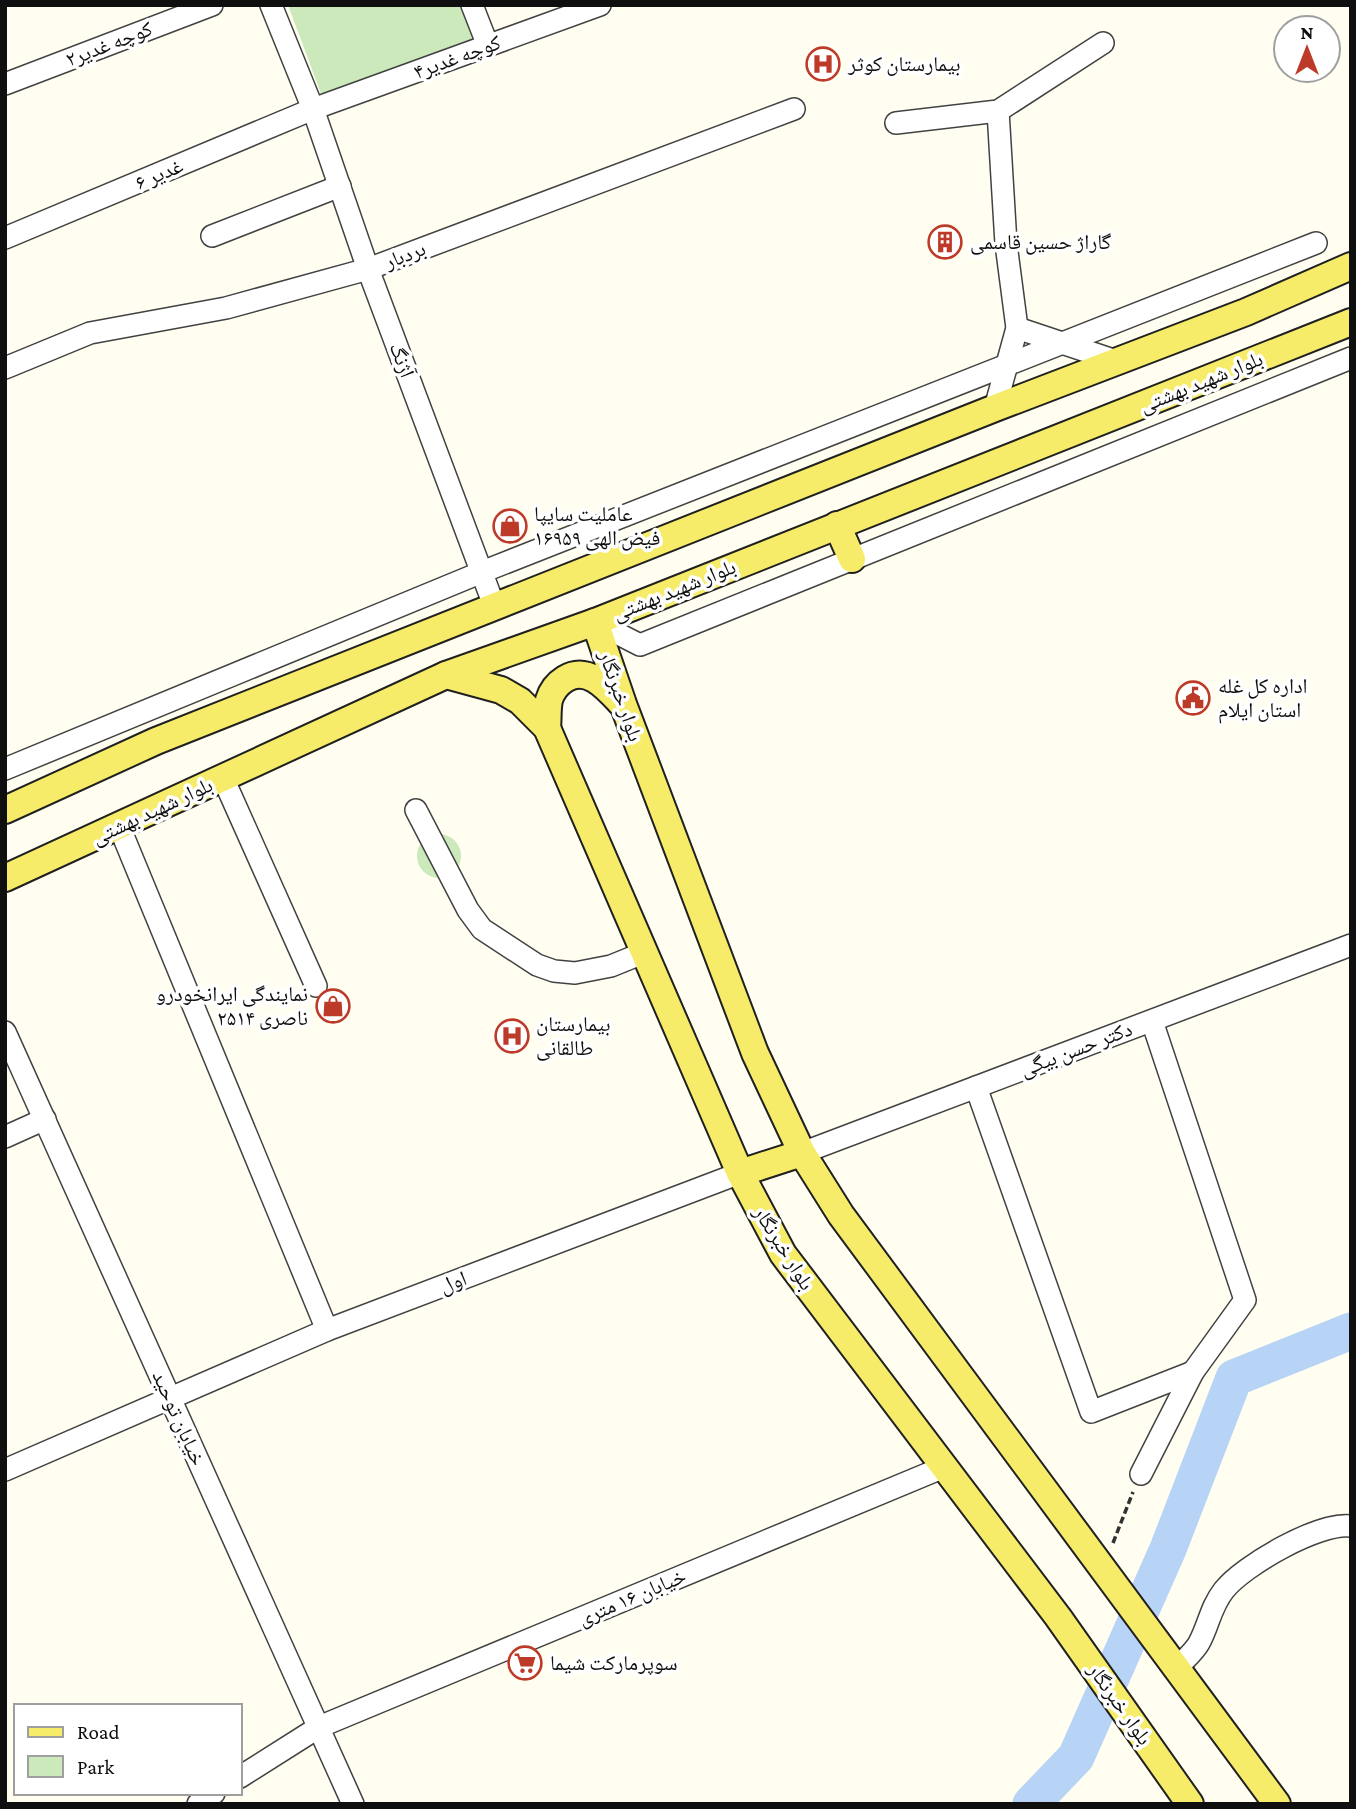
<svg xmlns="http://www.w3.org/2000/svg" width="1356" height="1809" viewBox="0 0 1356 1809" font-family="'Crimson Pro','Noto Naskh Arabic',serif">
	<style>
		.green { fill: #cbe9bb }
		.lines { fill: none; stroke-linecap: round; stroke-linejoin: round }
		.river { stroke: #b7d3f6; stroke-width: 37 }
		.minor-casing { stroke: #424242; stroke-width: 24 }
		.major-casing { stroke: #202020; stroke-width: 30 }
		.path { stroke: #313131; stroke-width: 3.5; stroke-dasharray: 7 3.5; stroke-linecap: butt }
		.minor { stroke: #fff; stroke-width: 21 }
		.major { stroke: #f6ec6a; stroke-width: 26 }
		.labels { text-anchor: middle; dominant-baseline: central; stroke-width: 7; stroke-linejoin: round; paint-order: stroke }
		.street-label { font-size: 21px; fill: #0f0f0f; stroke: #fff }
		.poi-label { font-size: 21px; fill: #0f0f0f; stroke: #fff; text-anchor: start }
	</style>
	<rect width="100%" height="100%" fill="#fffef1"/>
	<!-- green -->
	<g class="green">
		<polygon points="288,5 460,5 473,41 323,99"/>
		<circle cx="439" cy="856" r="22"/>
	</g>
	<g class="lines">
		<!-- river -->
		<polyline class="river" points="1031,1804 1076,1757 1168,1549 1234,1378 1351,1331"/>
		<defs>
			<g id="minor">
				<polyline points="271,5 313,109 368,269 495,608"/>
				<polyline points="472,5 488,46"/>
				<polyline points="5,84 212,5"/>
				<polyline points="896,123 998,111 1103,43"/>
				<polyline points="212,236 340,186"/>
				<polyline points="5,238 313,109 600,5"/>
				<polyline points="1017,328 1116,361"/>
				<polyline points="5,368 90,333 226,308 368,269 794,109"/>
				<polyline points="995,408 1017,328 1006,244 998,111"/>
				<polyline points="595,622 640,645 1351,358"/>
				<polyline points="5,769 482,572 1316,243"/>
				<polyline points="223,778 316,986"/>
				<polyline points="416,810 468,910 482,929 537,965 554,971 575,973 611,966 643,953"/>
				<polyline points="119,826 327,1330"/>
				<polyline points="5,1032 353,1804"/>
				<polyline points="976,1087 1091,1412 1193,1372"/>
				<polyline points="5,1137 45,1119"/>
				<polyline points="802,1153 1351,945"/>
				<polyline points="5,1470 327,1330 740,1173"/>
				<polyline points="1141,1474 1193,1372 1245,1300 1152,1021"/>
				<path d="M1178 1667C1184 1660 1194 1652 1199 1643 1209 1625 1210 1608 1224 1590 1244 1565 1319 1522 1351 1526"/>
				<polyline points="240,1777 319,1727 944,1467"/>
				<polyline points="198,1804 214,1793"/>
			</g>
			<g id="major">
				<polyline points="837,525 852,559"/>
				<polyline points="595,622 623,704 755,1053 802,1153 841,1215 1277,1804"/>
				<polyline points="446,675 501,690 520,701 547,728 740,1173 783,1254 1058,1617 1190,1804"/>
				<path d="M547 728C548 719 547 709 549 700 552 690 557 684 565 679 588 665 607 688 621 703"/>
				<polyline points="5,810 156,741 995,408 1246,312 1351,266"/>
				<polyline points="5,878 446,675 595,622 1351,322"/>
				<polyline points="740,1173 802,1153"/>
			</g>
		</defs>
		<!-- minor casing -->
		<use href="#minor" class="minor-casing"/>
		<!-- major casing -->
		<use href="#major" class="major-casing"/>
		<!-- path -->
		<polyline class="path" points="1113,1543 1133,1492"/>
		<!-- minor -->
		<use href="#minor" class="minor"/>
		<!-- major -->
		<use href="#major" class="major"/>
	</g>
	<!-- icons -->
	<defs>
		<symbol id="hospital-ring" viewBox="-11 -11 22 22"><circle r="9.5" fill="#fff" stroke="#be3a28" stroke-width="1.5"/><path d="M-5-5h3v3.5h4V-5h3V5h-3V1.5h-4V5h-3Z" fill="#be3a28"/></symbol>
		<symbol id="building-ring" viewBox="-11 -11 22 22"><circle r="9.5" fill="#fff" stroke="#be3a28" stroke-width="1.5"/><path d="M-4-6H4V6H1V3H-1V6H-4ZM-2.5-4.3h1.7v1.8h-1.7ZM.8-4.3h1.7v1.8H.8ZM-2.5-1h1.7V.8h-1.7ZM.8-1h1.7V.8H.8Z" fill="#be3a28"/></symbol>
		<symbol id="shop-ring" viewBox="-11 -11 22 22"><circle r="9.5" fill="#fff" stroke="#be3a28" stroke-width="1.5"/><path d="M-5-2.5h2.3a2.7 3.5 0 0 1 5.4 0H5L5.5 6h-11ZM-1.5-2.5h3a1.5 2.3 0 0 0-3 0Z" fill="#be3a28"/></symbol>
		<symbol id="civic-ring" viewBox="-11 -11 22 22"><circle r="9.5" fill="#fff" stroke="#be3a28" stroke-width="1.5"/><path d="M-.6-6.5H3V-4.5H.6V-3L4-1V1h2V6H-6V1h2V-1L-.6-3ZM-1.2 2.5V6h2.4V2.5Z" fill="#be3a28"/></symbol>
		<symbol id="supermarket-ring" viewBox="-11 -11 22 22"><circle r="9.5" fill="#fff" stroke="#be3a28" stroke-width="1.5"/><path d="M-6-5.5h2.5l.6 2H6L4.5 2H-2.5L-4.4-4H-6ZM-1.5 3.2a1.3 1.3 0 1 0 .1 0ZM3 3.2a1.3 1.3 0 1 0 .1 0Z" fill="#be3a28"/></symbol>
	</defs>
	<g fill-rule="evenodd">
		<use href="#hospital-ring" x="804" y="45" width="38" height="38"/>
		<use href="#building-ring" x="926" y="223" width="38" height="38"/>
		<use href="#shop-ring" x="491" y="507" width="38" height="38"/>
		<use href="#civic-ring" x="1174" y="679" width="38" height="38"/>
		<use href="#shop-ring" x="314" y="987" width="38" height="38"/>
		<use href="#hospital-ring" x="493" y="1017" width="38" height="38"/>
		<use href="#supermarket-ring" x="506" y="1644" width="38" height="38"/>
	</g>
	<g class="labels">
		<!-- street labels -->
		<g class="street-label">
			<text transform="translate(109 44) rotate(-21)">کوچه غدیر۲</text>
			<text transform="translate(457 57) rotate(-20)">کوچه غدیر۴</text>
			<text transform="translate(159 174) rotate(-23)">غدیر ۶</text>
			<text transform="translate(405 255) rotate(-21)">بردبار</text>
			<text transform="translate(402 360) rotate(69)">آژنگ</text>
			<text transform="translate(1201 382) rotate(-22)">بلوار شهید بهشتی</text>
			<text transform="translate(674 590) rotate(-22)">بلوار شهید بهشتی</text>
			<text transform="translate(621 696) rotate(71)">بلوار خبرنگار</text>
			<text transform="translate(152 811) rotate(-25)">بلوار شهید بهشتی</text>
			<text transform="translate(1076 1049) rotate(-21)">دکتر حسن بیگی</text>
			<text transform="translate(784 1248) rotate(58)">بلوار خبرنگار</text>
			<text transform="translate(453 1282) rotate(-21)">اول</text>
			<text transform="translate(179 1418) rotate(66)">خیابان توحید</text>
			<text transform="translate(632 1597) rotate(-23)">خیابان ۱۶ متری</text>
			<text transform="translate(1120 1704) rotate(55)">بلوار خبرنگار</text>
		</g>
		<!-- poi labels -->
		<g class="poi-label">
			<text x="848" y="64">بیمارستان کوثر</text>
			<text x="970" y="242">گاراژ حسین قاسمی</text>
			<text x="534" y="514">عاملیت سایپا<tspan x="534" dy="24">۱۶۹۵۹ فیض الهی</tspan></text>
			<text x="1218" y="686">اداره کل غله<tspan x="1218" dy="24">استان ایلام</tspan></text>
			<text x="308" y="994" text-anchor="end">نمایندگی ایرانخودرو<tspan x="308" dy="24">ناصری ۲۵۱۴</tspan></text>
			<text x="536" y="1024">بیمارستان<tspan x="536" dy="24">طالقانی</tspan></text>
			<text x="550" y="1663">سوپرمارکت شیما</text>
		</g>
	</g>
	<!-- border -->
	<rect width="1356" height="1809" fill="none" stroke="#0f0f0f" stroke-width="14"/>
	<!-- legend -->
	<rect x="14" y="1704" width="228" height="91" fill="#ffffff" stroke="#9f9f9f" stroke-width="2"/>
	<rect x="28" y="1727" width="35" height="10" fill="#f6ec6a" stroke="#9f9f9f" stroke-width="2"/>
	<text x="77" y="1739" font-size="21" fill="#0f0f0f">Road</text>
	<rect x="28" y="1756" width="35" height="21" fill="#cbe9bb" stroke="#9f9f9f" stroke-width="2"/>
	<text x="77" y="1774" font-size="21" fill="#0f0f0f">Park</text>
	<!-- north arrow -->
	<g transform="translate(1307 49)"><circle r="33" fill="#ffffff" stroke="#9f9f9f" stroke-width="2"/>
	<path d="M0-5L12 26L0 18L-12 26Z" fill="#be3a28"/>
	<text y="-10" font-size="19" font-weight="bold" text-anchor="middle" fill="#0f0f0f">N</text>
	</g>
</svg>
